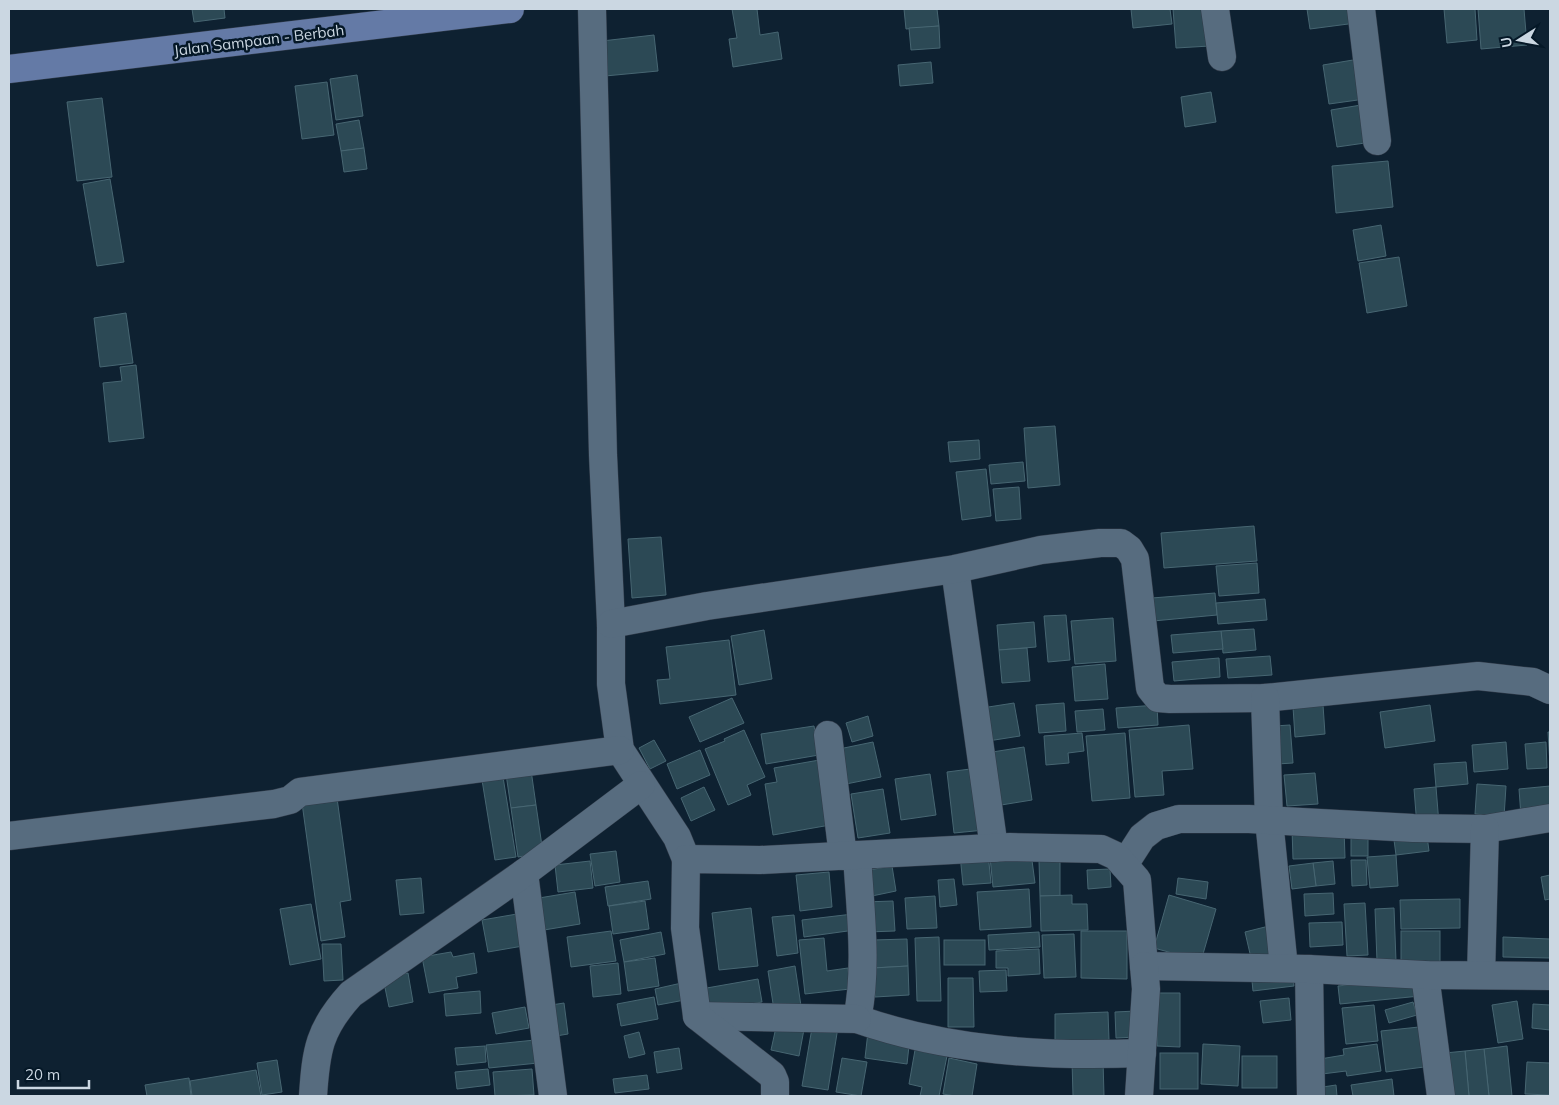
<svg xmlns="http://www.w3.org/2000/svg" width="1559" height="1105" viewBox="0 0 1559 1105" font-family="Mulish,sans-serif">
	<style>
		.building { fill: #2c4955; stroke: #476672 }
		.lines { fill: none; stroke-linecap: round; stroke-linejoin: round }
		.minor-casing { stroke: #313b49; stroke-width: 29 }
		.major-casing { stroke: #313b49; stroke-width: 29 }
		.minor { stroke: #576c7f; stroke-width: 28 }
		.major { stroke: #647aa6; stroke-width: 28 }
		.labels { text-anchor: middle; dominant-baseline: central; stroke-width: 5; stroke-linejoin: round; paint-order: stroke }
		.street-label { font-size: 15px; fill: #cbd7e2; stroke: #051827 }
	</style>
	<rect width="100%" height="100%" fill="#0e2131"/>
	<!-- building -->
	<g class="building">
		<polygon points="192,9 224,9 225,18 194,22"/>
		<polygon points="732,9 757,9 760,35 778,32 782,59 733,67 729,39 737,38"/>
		<polygon points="904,9 937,9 939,26 906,29"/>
		<polygon points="1131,9 1170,9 1172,24 1133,28"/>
		<polygon points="1173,9 1208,9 1210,46 1176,48"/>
		<polygon points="1307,9 1354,9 1356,23 1310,29"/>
		<polygon points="1444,9 1475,9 1477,40 1447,43"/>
		<polygon points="1478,9 1524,9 1527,45 1481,49"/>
		<polygon points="939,26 940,48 911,50 909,28"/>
		<polygon points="654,35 658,71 605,76 602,41"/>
		<polygon points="1359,59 1365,99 1329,104 1323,65"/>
		<polygon points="931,62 933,83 900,86 898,65"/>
		<polygon points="357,75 363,116 336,120 330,79"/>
		<polygon points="327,82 334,135 302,139 295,86"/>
		<polygon points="1211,92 1216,122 1185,127 1181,97"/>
		<polygon points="102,98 112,177 77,181 67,102"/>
		<polygon points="1367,104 1372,142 1337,147 1331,110"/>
		<polygon points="359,120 364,148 341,151 336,124"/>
		<polygon points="364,148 367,169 344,172 341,151"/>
		<polygon points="1388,161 1393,207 1336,213 1332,166"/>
		<polygon points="110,179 124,262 97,266 83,184"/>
		<polygon points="1381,225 1386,256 1358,261 1353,230"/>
		<polygon points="1399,257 1407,306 1367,313 1359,263"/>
		<polygon points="126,313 133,363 100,367 94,318"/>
		<polygon points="136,365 144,438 109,442 103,383 122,381 120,367"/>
		<polygon points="1055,426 1060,485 1028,488 1024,428"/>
		<polygon points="979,440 980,459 950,462 948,442"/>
		<polygon points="1023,462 1025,481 991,484 989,465"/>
		<polygon points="986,469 991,516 962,520 956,472"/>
		<polygon points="1019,487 1021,519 996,521 993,489"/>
		<polygon points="1254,526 1257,561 1164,568 1161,533"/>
		<polygon points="661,537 666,595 632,598 628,539"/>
		<polygon points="1257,563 1259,593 1219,596 1216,566"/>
		<polygon points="1215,593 1217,615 1153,621 1152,598"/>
		<polygon points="1265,599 1267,620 1218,624 1216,603"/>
		<polygon points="1066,615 1070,660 1048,662 1044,616"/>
		<polygon points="1113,618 1116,661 1075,664 1071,621"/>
		<polygon points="1034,622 1036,647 999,650 997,625"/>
		<polygon points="1254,629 1256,650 1223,653 1221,631"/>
		<polygon points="764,630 772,679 739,685 731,636"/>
		<polygon points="1221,631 1223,649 1173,653 1171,635"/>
		<polygon points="729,640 736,695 660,704 657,680 670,679 666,647"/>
		<polygon points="1027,648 1030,681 1002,683 999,650"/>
		<polygon points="1270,656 1272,675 1228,678 1226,659"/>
		<polygon points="1219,658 1220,677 1174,681 1172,662"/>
		<polygon points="1105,664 1108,699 1075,701 1072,667"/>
		<polygon points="732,698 744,723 700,742 689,717"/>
		<polygon points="1014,703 1020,736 988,741 982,708"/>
		<polygon points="1064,703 1066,731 1039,733 1036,705"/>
		<polygon points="1157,705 1158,725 1118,728 1116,708"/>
		<polygon points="1323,705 1325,734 1295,737 1293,707"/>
		<polygon points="1430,705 1435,741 1385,748 1380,712"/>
		<polygon points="1103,709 1105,730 1077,732 1075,711"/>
		<polygon points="868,716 873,736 852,742 846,723"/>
		<polygon points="1189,725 1193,769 1162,771 1164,795 1135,797 1129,730"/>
		<polygon points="1290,725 1293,763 1277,764 1274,726"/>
		<polygon points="814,726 819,755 766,764 761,734"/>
		<polygon points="744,730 765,777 747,785 751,795 728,805 705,749 725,741 724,739"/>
		<polygon points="1548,732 1550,732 1550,765"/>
		<polygon points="1082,733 1084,751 1068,753 1069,763 1046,765 1044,736"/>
		<polygon points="1125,733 1130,798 1092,801 1086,736"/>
		<polygon points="654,740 666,761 650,769 639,748"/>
		<polygon points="873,742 881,777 846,784 839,749"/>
		<polygon points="1506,742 1508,769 1474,772 1472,745"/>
		<polygon points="1546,742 1547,768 1527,769 1525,744"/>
		<polygon points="1024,747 1032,800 995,806 986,753"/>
		<polygon points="700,750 710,775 677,789 667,764"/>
		<polygon points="825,759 836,824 773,835 765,784 777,782 774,768"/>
		<polygon points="1466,762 1468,784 1436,787 1434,764"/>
		<polygon points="978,768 985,830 954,833 947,772"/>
		<polygon points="531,770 536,805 511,808 506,774"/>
		<polygon points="1315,773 1318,804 1287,806 1284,775"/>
		<polygon points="930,774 936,815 901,820 895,779"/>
		<polygon points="503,777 516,857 495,860 482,780"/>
		<polygon points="1477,784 1506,786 1504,817 1475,814"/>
		<polygon points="1550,786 1550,814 1521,816 1519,789"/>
		<polygon points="704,787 715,810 691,821 681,798"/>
		<polygon points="1436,787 1439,824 1417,826 1414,789"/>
		<polygon points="883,789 890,833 858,838 851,794"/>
		<polygon points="337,798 351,900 340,902 345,937 321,941 302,803"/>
		<polygon points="536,805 543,853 518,857 511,808"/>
		<polygon points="1344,828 1345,858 1293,859 1292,829"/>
		<rect x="1351" y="828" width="17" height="28"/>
		<polygon points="1427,836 1429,851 1396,855 1394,840"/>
		<polygon points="616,851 620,882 595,886 590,854"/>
		<polygon points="988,853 991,883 963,885 960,855"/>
		<polygon points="1031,853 1035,883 993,887 990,857"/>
		<polygon points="1396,855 1398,886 1370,888 1367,857"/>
		<polygon points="1039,860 1060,860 1060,896 1040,896"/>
		<polygon points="1351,860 1366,860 1367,885 1352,886"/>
		<polygon points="590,861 593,888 558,892 555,865"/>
		<polygon points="1333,861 1335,884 1316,886 1313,863"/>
		<polygon points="1313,863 1316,886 1292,889 1289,866"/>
		<polygon points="892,866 896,891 867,897 863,871"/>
		<polygon points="1110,869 1111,887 1088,889 1087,870"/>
		<polygon points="829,872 832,907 800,911 796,875"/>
		<polygon points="1550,875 1550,899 1545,900 1541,877"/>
		<polygon points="421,878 424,913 400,915 396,880"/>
		<polygon points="1178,878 1208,882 1206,899 1176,894"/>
		<polygon points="954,879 957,905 940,907 938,880"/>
		<polygon points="648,881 651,899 608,906 605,887"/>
		<polygon points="1029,889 1031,927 980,930 977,892"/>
		<polygon points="575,892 580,924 544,930 539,898"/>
		<polygon points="1333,893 1334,914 1305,916 1304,894"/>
		<polygon points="1072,895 1072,904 1087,904 1088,930 1041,931 1040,896"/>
		<polygon points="1169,895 1216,909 1201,961 1154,948"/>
		<polygon points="935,896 937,928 907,929 905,898"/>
		<polygon points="1460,899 1460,928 1401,929 1400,900"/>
		<polygon points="645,901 649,929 613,934 609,906"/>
		<polygon points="893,901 895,931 867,932 864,902"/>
		<polygon points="1365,903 1368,955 1347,956 1344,904"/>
		<polygon points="311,904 321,959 290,965 280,909"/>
		<polygon points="751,908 758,966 719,970 712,913"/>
		<polygon points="1394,908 1396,961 1377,961 1375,909"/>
		<polygon points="517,914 523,946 488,952 482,920"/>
		<polygon points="853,914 855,930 804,937 802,920"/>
		<polygon points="794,915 798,953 777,956 772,917"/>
		<polygon points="1342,922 1343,945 1310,947 1309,923"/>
		<polygon points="1269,926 1275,953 1251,958 1245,932"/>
		<polygon points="611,931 616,961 571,967 567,937"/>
		<polygon points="1081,931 1127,931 1127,979 1081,978"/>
		<rect x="1401" y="931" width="39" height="35"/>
		<polygon points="661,932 665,954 624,962 620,940"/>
		<polygon points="1039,932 1040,947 989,950 988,935"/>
		<polygon points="1074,934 1076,977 1044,978 1042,935"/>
		<polygon points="939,937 941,1001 917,1001 915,938"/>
		<polygon points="1503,937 1550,939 1550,958 1503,957"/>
		<polygon points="824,938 827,971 848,968 850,989 805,994 799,940"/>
		<polygon points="907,939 908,966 873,968 873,940"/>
		<rect x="944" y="940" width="41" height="25"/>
		<polygon points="322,944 341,944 343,980 324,981"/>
		<polygon points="1039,949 1040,974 1008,976 1008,968 996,968 996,951"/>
		<polygon points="451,952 453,957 474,953 477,973 456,977 458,988 429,993 422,957"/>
		<polygon points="655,958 659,986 628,991 624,962"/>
		<polygon points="618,963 621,994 593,997 590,966"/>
		<polygon points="795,966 801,1006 774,1010 768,971"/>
		<polygon points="908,966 909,995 875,997 873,968"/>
		<polygon points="1006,970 1007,991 980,992 979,971"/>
		<polygon points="408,973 413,1002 389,1007 383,978"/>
		<polygon points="1293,977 1294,986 1253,991 1252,981"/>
		<polygon points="1419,977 1420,996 1340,1004 1338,986"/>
		<polygon points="948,978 973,978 974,1027 948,1027"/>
		<polygon points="758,979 762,1002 705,1012 701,989"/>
		<polygon points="686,982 690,999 658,1005 655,989"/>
		<polygon points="480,991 481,1013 446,1016 444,994"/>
		<polygon points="1157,993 1180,993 1180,1047 1157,1046"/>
		<polygon points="654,997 658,1019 621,1026 617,1004"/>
		<polygon points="1289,998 1291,1020 1263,1023 1260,1001"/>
		<polygon points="1517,1001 1523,1039 1498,1043 1492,1005"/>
		<polygon points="1413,1002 1417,1015 1389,1023 1385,1010"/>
		<polygon points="564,1003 568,1034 550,1037 545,1006"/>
		<polygon points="1533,1004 1550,1005 1550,1030 1532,1028"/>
		<polygon points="1374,1005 1378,1041 1346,1044 1342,1008"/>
		<polygon points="525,1007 529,1028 496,1034 492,1013"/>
		<polygon points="1136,1011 1137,1037 1116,1038 1115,1012"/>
		<polygon points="1108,1012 1109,1040 1055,1041 1055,1014"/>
		<polygon points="778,1018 805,1024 799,1056 771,1050"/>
		<polygon points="813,1022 838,1027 828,1090 802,1086"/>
		<polygon points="1419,1027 1424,1067 1386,1072 1381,1031"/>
		<polygon points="639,1032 645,1054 629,1058 624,1036"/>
		<polygon points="868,1032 910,1037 907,1064 865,1058"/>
		<polygon points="535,1040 538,1063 489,1068 486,1045"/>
		<polygon points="1203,1044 1240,1046 1238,1086 1201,1084"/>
		<polygon points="1377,1044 1381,1071 1347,1076 1346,1071 1322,1074 1320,1059 1344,1055 1343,1049"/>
		<polygon points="485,1046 486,1062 457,1065 455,1048"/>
		<polygon points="1507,1046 1512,1096 1489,1096 1484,1049"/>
		<polygon points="679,1048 682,1069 657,1073 654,1052"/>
		<polygon points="1484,1049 1489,1096 1469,1096 1465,1051"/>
		<polygon points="915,1050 947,1056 939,1096 920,1096 922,1087 909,1084"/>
		<polygon points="1465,1051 1469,1096 1450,1096 1445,1053"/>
		<rect x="1160" y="1053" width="38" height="36"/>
		<rect x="1242" y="1056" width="35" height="32"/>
		<polygon points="842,1058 867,1062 861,1096 836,1092"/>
		<polygon points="949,1058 977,1064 972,1096 955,1096 943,1094"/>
		<polygon points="277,1060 282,1092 262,1095 257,1063"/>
		<polygon points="1103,1060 1104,1096 1073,1096 1072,1061"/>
		<polygon points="1527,1062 1550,1063 1550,1095 1525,1094"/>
		<polygon points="488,1069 490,1085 457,1089 455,1072"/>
		<polygon points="532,1069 534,1095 495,1096 493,1072"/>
		<polygon points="256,1070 261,1096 192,1096 190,1081"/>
		<polygon points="647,1075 649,1089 615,1093 613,1079"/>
		<polygon points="189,1078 191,1096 147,1096 145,1085"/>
		<polygon points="1392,1079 1394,1096 1353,1096 1351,1085"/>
		<polygon points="1336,1085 1337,1096 1317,1096 1316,1088"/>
	</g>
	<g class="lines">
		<defs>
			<g id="minor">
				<polyline points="592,9 603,455 611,624 611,684 620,750 677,837 686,859"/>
				<polyline points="1215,9 1222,57"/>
				<polyline points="1361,9 1377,141"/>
				<polyline points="955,569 994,848"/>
				<polyline points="611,624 707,606 955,569 1041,550 1100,543 1121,543 1129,549 1135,559 1150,688 1158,698 1170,699 1265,698 1478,676 1533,682 1550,690"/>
				<polyline points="1265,698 1269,820 1284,968"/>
				<polyline points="828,735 843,856"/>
				<polyline points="9,836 274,804 290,800 300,792 620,750"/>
				<path d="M857 855C860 908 868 968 857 1019 948 1051 1046 1057 1142 1053"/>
				<polyline points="1124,865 1142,837 1156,826 1179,819 1249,819 1413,828 1485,829 1550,818"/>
				<polyline points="524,873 553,1096"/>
				<polyline points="1309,969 1311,1096"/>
				<polyline points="1425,975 1441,1096"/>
				<polyline points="1481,975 1485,829"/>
				<polyline points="697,1016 857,1019"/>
				<path d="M313 1096C316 1050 319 1029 351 994L524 873 641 785"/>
				<polyline points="775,1096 775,1082 772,1075 697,1016 685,928 686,859 760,860 1010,847 1101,849 1116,856 1137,880 1144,966 1309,969 1425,975 1550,976"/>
				<polyline points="1139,1096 1146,989 1144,966"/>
			</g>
			<polyline id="major" points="9,69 510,9"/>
		</defs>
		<!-- minor casing -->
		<use href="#minor" class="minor-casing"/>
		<!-- major casing -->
		<use href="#major" class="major-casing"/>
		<!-- minor -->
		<use href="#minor" class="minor"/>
		<!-- major -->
		<use href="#major" class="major"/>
	</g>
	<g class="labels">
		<!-- street labels -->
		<g class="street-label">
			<text transform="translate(259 40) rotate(-7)">Jalan Sampaan - Berbah</text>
		</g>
	</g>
	<!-- border -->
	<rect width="1559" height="1105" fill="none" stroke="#cbd7e2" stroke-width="20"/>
	<!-- north arrow -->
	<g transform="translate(1519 40) rotate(259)" stroke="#051827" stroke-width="4" paint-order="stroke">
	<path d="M0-4L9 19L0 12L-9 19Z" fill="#cbd7e2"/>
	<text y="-8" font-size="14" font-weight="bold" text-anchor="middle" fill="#cbd7e2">U</text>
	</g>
	<!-- scale -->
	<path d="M18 1080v8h71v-8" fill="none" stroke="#cbd7e2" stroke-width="2.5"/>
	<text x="25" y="1080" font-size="15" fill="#cbd7e2" stroke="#051827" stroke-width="4" paint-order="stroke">20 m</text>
</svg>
